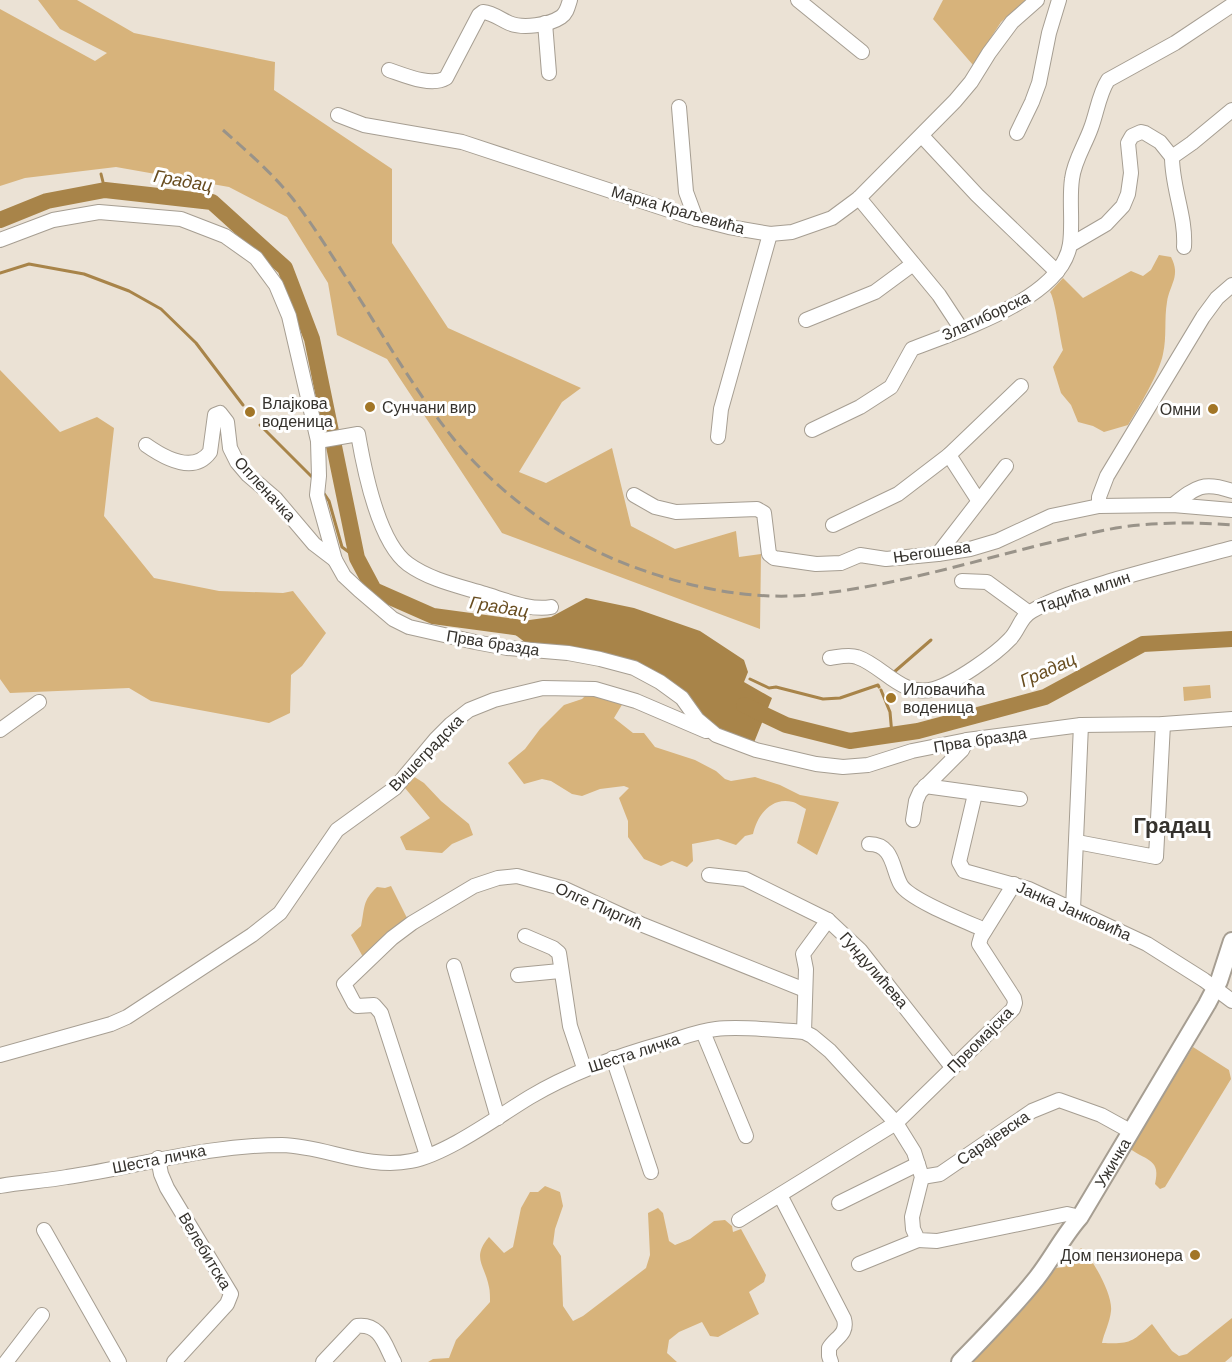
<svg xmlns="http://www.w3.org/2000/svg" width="1232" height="1362" viewBox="0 0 1232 1362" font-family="Helvetica,sans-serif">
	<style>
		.green { fill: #d7b37b }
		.water { fill: #a88449 }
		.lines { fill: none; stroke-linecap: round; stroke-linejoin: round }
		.stream { stroke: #a88449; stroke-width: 3 }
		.river { stroke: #a88449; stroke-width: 16 }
		.minor-casing { stroke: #a69e92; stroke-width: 16 }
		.major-casing { stroke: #a69e92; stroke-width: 20 }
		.minor { stroke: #fff; stroke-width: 14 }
		.major { stroke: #fff; stroke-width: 16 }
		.rail { stroke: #999389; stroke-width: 3; stroke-dasharray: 12 6; stroke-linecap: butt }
		.poi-dot { fill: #a27627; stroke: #fff; stroke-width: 2 }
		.labels { text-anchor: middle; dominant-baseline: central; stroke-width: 6; stroke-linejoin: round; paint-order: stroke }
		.street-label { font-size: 16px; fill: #35322d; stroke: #fff }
		.poi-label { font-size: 16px; fill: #35322d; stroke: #fff; text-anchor: start }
		.water-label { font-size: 18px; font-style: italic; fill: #684d20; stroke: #fff }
		.district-label { font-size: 22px; font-weight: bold; fill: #35322d; stroke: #fff }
	</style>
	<rect width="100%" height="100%" fill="#ebe2d5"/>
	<!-- green -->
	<g class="green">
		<polygon points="38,0 77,0 134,33 275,62 274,90 392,169 392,243 448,328 581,388 562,402 519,472 546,483 612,448 631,526 675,549 736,531 739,557 761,554 760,629 502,533 387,359 337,335 328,283 287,217 229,187 116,167 25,178 0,186 0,9 95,61 107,53 60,29"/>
		<polygon points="943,0 1026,0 1001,22 973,65 933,19"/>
		<path d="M1159 255 1171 257C1181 276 1170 284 1167 302 1164 319 1167 337 1163 354 1159 374 1139 407 1128 425L1104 432 1093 426 1078 422 1071 405 1061 393 1053 367 1063 350C1060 339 1055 298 1050 292L1063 278 1083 298 1131 271 1143 276 1151 270Z"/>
		<polygon points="0,370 60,432 97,417 114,428 104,516 154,578 219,591 283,593 293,591 326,633 302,666 291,675 290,713 269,723 151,701 129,688 10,693 0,679"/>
		<polygon points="1210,685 1211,698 1184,701 1183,687"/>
		<path d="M587 694 603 696 623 703 614 718 633 733H644L655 747 695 760 716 771 725 779 731 781 755 777 780 785 800 795 839 802 817 855 797 843 806 809C802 807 797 803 793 802 771 796 757 816 753 834L745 836 736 845 718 839 692 844 693 861 687 867 672 861 661 866 644 859 628 837V821L619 798 629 788 624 786 600 789 582 796 572 794 551 781 542 779 524 784 508 763 525 749 540 729 564 705 582 699Z"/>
		<polygon points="413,776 424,783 441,801 469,824 473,835 452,844 442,853 406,850 400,837 430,818 405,788"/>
		<path d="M391 886 408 920 363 957 351 935 361 926C365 908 362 901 377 887L385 888Z"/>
		<path d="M1193 1047 1229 1070 1231 1079 1165 1187 1160 1189 1155 1184C1161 1160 1148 1161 1130 1149Z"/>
		<path d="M545 1186 560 1192 563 1206 555 1229 553 1244 561 1256 563 1306 573 1321 583 1316 646 1268 650 1255 648 1213 658 1208 663 1213 669 1241 675 1245 690 1239 714 1221 725 1220 732 1226 733 1232 741 1229 766 1275 764 1282 749 1292 759 1314 718 1337 710 1336 702 1322 679 1332 669 1340 667 1353 677 1362H428L433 1359 449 1358 456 1340 490 1302C490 1297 490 1291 489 1287 485 1265 471 1258 489 1237L504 1253 513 1247 521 1208 530 1192H538Z"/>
		<path d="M1081 1248C1093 1259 1113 1295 1111 1311 1110 1322 1104 1333 1102 1343 1130 1344 1131 1343 1152 1324L1172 1351 1179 1356 1187 1354 1232 1318V1356L1225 1362H972L1027 1305 1056 1268 1065 1267Z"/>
	</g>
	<!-- water -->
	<polygon class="water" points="586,598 634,608 700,631 744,660 748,672 744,682 772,698 753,745 713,728 690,701 592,654 553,645 526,643 501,624 551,617"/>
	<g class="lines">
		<!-- stream -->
		<g class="stream">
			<polyline points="101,174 105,190"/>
			<polyline points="0,273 29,264 84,274 129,291 161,309 196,343 243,405"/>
			<polyline points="260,425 314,479"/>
			<polyline points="323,492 329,501 342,547 357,558"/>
			<polyline points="893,673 931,640"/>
			<polyline points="750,679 769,688 776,687 823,699 840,698 878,685 879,687"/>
			<polyline points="881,690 890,712 892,735"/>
		</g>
		<!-- river -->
		<g class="river">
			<polyline points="0,220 47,201 105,190 212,202 285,268 312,339 357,558 374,590 433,616 522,628"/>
			<polyline points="744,705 786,725 850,741 918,731 1045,697 1143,644 1232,639"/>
		</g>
		<defs>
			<g id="minor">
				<polyline points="798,0 862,52"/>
				<polyline points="545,23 549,73"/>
				<path d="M389 70C404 75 431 87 446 78L479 15 483 12C493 13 500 19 509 23 523 29 549 25 561 17 567 13 568 6 570 0"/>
				<polyline points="679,107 686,192 696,219"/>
				<polyline points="338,115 364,125 462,142 690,217 729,227 770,234 792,232 832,218 859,198 955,101 971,82 989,53 1012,22 1037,0"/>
				<polyline points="1017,133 1032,102 1039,83 1049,33 1059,0"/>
				<polyline points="922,136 977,195 1057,272"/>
				<polyline points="859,198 939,295 962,330"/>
				<polyline points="0,240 53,220 99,212 181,219 225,236 256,258 276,285 289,316 318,441 319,476 317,495 335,560 344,576 359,590 393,619 409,627 475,642 507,648 568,653 600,659 634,668 660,682 682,698 697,719 716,735 756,750 816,764 843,767 868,765 912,751 967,740 1081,725 1163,724 1232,719"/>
				<polyline points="1070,245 1106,224 1123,206 1128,194 1131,173 1128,143 1132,136 1141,132 1145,133 1160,142 1172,157"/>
				<path d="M1184 247C1186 216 1172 188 1172 157L1192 143 1232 110"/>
				<polyline points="806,320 875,292 913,264"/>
				<path d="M812 430 860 407 891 387 912 349C957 331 1062 299 1070 244 1073 222 1069 200 1072 179 1074 161 1085 145 1091 128 1097 112 1099 94 1108 80L1175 43 1232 5"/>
				<polyline points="718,437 721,409 770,234"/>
				<path d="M318 441 358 434C364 469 378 542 408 564 430 580 459 586 485 594 505 600 531 611 551 607"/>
				<path d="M146 445C163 457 193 475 210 452L215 415 220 413 227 422 230 448 237 462 248 475 275 498 314 544 335 560"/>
				<polyline points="949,455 978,500"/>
				<polyline points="634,495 655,507 676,512 757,509 764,513 769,554 774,558 816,564 841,563 860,555 886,559 938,554 970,549 997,541 1051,516 1099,506 1173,505 1232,510"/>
				<path d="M1173 505C1196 487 1203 481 1232 491"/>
				<polyline points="1099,506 1099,497 1107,476 1203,317 1217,298 1232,285"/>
				<polyline points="833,525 898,494 949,455 1021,386"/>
				<polyline points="938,554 1006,466"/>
				<polyline points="962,581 987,582 1028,612"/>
				<path d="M830 658C838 657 849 654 857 657 884 666 901 698 934 689 955 683 995 655 1010 639 1019 630 1020 617 1032 611 1058 596 1088 588 1117 579 1155 568 1194 558 1232 548"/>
				<polyline points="0,730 39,702"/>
				<polyline points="925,786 1020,799"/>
				<polyline points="975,794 959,862 964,871 1029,889 1147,944 1204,980 1232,1001"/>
				<polyline points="913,820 916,801 920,792 962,750 967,740"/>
				<polyline points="1077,842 1156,857 1163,724"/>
				<path d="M869 844C894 844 892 870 901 885 910 900 967 922 985 930"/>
				<polyline points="709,875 745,879 828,920 860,950 952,1067"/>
				<polyline points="1073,909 1081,725"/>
				<polyline points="525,936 553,948 559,953 570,1026 584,1068"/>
				<polyline points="454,966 498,1118"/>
				<polyline points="518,975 560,971"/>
				<polyline points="703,1032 746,1136"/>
				<polyline points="804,1032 806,969 803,954 828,920"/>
				<polyline points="0,1055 111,1024 127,1017 252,935 280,913 337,830 395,788 436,739 451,724 469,710 494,700 543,688 595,689 636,701 706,731"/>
				<polyline points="613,1058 651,1172"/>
				<polyline points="427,1155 381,1013 374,1005 357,1006 354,1003 344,984 392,938 412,923 474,886 498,878 517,876 565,889 643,925 805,990"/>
				<polyline points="158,1158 161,1174 167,1188 231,1294 227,1304 174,1362"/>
				<polyline points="922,1177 940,1174 1032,1111 1059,1100 1101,1115 1130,1131"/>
				<path d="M0 1186C22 1182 45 1181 67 1177 141 1166 206 1145 282 1145 325 1146 367 1170 411 1161 447 1154 497 1117 530 1097 572 1072 617 1056 664 1043 681 1038 698 1031 716 1029 741 1026 768 1030 793 1031L804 1032 812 1036 830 1051 896 1123 914 1152 922 1177 912 1217 913 1229 918 1240 937 1241 1067 1214 1080 1217"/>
				<path d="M780 1195 844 1319C848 1334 836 1337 829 1348V1356L831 1362"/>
				<polyline points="839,1203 918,1164"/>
				<polyline points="739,1220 896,1123 1013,1009 1015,1003 1014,998 979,944 981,937 1014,884"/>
				<polyline points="44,1230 119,1362"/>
				<polyline points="859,1264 918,1240"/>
				<polyline points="6,1362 42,1315"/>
				<path d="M323 1362 357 1326C381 1323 385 1346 394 1362"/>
			</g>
			<g id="major">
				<path id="s1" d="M960 1362C986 1335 1013 1308 1036 1279 1052 1259 1063 1236 1080 1217L1207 1004 1219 981 1232 941"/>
			</g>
		</defs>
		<!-- minor casing -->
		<use href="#minor" class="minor-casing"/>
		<!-- major casing -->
		<use href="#major" class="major-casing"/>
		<!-- minor -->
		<use href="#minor" class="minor"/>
		<!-- major -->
		<use href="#major" class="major"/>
		<!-- rail -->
		<path class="rail" d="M223 130C248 152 272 173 293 199 314 226 332 256 351 285 384 337 415 391 453 438 504 500 572 547 648 572 701 590 760 601 817 594 918 583 1015 547 1116 528 1153 522 1194 522 1232 525"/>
	</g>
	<!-- markers -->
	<g class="poi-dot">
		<circle cx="370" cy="407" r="6"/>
		<circle cx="1213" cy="409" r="6"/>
		<circle cx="250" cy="412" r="6"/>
		<circle cx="891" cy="698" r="6"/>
		<circle cx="1195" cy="1255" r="6"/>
	</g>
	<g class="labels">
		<!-- street labels -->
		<g class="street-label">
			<text transform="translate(678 210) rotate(16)">Марка Краљевића</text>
			<text transform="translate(986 316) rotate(-25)">Златиборска</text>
			<text transform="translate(265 489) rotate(47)">Опленачка</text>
			<text transform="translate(932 552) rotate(-8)">Његошева</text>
			<text transform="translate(1084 592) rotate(-19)">Тадића млин</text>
			<text transform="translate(493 643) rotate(9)">Прва бразда</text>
			<text transform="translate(980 740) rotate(-9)">Прва бразда</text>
			<text transform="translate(426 753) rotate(-46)">Вишеградска</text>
			<text transform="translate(599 906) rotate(24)">Олге Пиргић</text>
			<text transform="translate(1074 911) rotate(24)">Јанка Јанковића</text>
			<text transform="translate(874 970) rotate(49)">Гундулићева</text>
			<text transform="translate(980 1040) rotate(-45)">Првомајска</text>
			<text transform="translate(634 1053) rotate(-18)">Шеста личка</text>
			<text transform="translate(993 1138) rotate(-34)">Сарајевска</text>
			<text transform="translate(159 1159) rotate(-11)">Шеста личка</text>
			<text stroke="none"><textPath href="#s1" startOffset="252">Ужичка</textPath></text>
			<text transform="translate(205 1251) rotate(59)">Велебитска</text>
		</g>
		<!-- poi labels -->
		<g class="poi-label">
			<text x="262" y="403">Влајкова<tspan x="262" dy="18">воденица</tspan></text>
			<text x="382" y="407">Сунчани вир</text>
			<text x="1201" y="409" text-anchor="end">Омни</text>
			<text x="903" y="689">Иловачића<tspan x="903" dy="18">воденица</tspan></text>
			<text x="1183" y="1255" text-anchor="end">Дом пензионера</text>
		</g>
		<!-- water labels -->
		<g class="water-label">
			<text transform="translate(183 181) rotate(10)">Градац</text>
			<text transform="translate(499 607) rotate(9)">Градац</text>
			<text transform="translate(1048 670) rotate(-24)">Градац</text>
		</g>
		<!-- district labels -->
		<g class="district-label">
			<text x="1172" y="825">Градац</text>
		</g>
	</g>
</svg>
